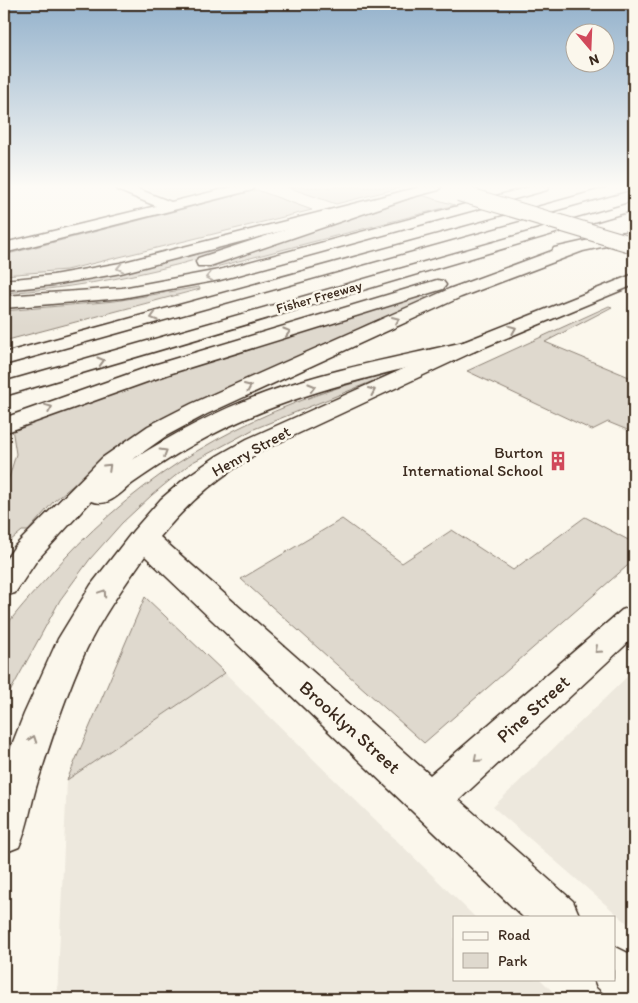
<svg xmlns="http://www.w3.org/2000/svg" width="638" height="1003" viewBox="0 0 638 1003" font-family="Itim,sans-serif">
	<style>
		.built { fill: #ede8dd }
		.green { fill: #dfd9ce; stroke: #8d8276 }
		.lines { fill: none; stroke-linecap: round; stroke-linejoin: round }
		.minor-casing { stroke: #3b2a1e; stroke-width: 3 }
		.highway-casing { stroke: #3b2a1e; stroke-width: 3 }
		.minor { fill: #fbf7ec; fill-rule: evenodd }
		.highway { fill: #fbf7ec; fill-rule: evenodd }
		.minor-bridge-casing { stroke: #3b2a1e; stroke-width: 18; stroke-linecap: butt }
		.minor-bridge { stroke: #fbf7ec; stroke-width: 16 }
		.oneway { stroke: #9b9085 }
		.labels { text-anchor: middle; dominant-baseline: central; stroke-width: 5; stroke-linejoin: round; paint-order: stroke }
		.far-street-label { font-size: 14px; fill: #3b2a1e; stroke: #fbf7ec }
		.street-label { font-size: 16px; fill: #3b2a1e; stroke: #fbf7ec }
		.poi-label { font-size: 16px; fill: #3b2a1e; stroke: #fbf7ec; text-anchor: end }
		.near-street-label { font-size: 19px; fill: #3b2a1e; stroke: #fbf7ec }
	</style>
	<rect width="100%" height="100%" fill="#fbf7ec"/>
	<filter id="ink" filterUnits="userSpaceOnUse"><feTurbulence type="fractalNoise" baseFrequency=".02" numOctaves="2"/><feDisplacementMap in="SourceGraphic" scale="10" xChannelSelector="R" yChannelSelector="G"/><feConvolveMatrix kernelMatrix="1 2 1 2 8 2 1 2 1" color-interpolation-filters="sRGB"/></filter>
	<g filter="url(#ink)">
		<!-- built -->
		<g class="built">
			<polygon points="142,187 223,187 172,199"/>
			<polygon points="634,670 634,929 493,807"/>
			<polygon points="225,673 475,917 454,917 454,979 540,979 560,999 57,999 67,780"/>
		</g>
		<!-- green -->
		<g class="green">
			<polygon points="287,187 394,187 399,188 336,204"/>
			<polygon points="257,190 312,210 66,270 4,275 4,255"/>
			<polygon points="421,195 455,205 208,269 205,267"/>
			<path d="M295 227C257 239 219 254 180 264 122 279 63 289 4 293V289L45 285Z"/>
			<polygon points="199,287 200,289 4,341 4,311 115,301"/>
			<polygon points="422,296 428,299 368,324 93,469 54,501 28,531 22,531 4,546 5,491 16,454 12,428 191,367"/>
			<polygon points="609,306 612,307 545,342 634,379 634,429 630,431 608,422 592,430 467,371"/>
			<path d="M403 369 254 429 191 463 152 495 122 523 90 559 60 600 4 703C4 690 1 639 4 631 8 620 38 588 47 578 127 486 222 425 337 388 359 382 380 374 403 369Z"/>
			<polygon points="585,517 634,543 634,560 424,743 241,579 342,519 402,563 452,530 513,570"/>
			<polygon points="145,597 225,673 67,780"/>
		</g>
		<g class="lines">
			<defs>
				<g id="minor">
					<polygon points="116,187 133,187 171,202 232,187 254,187 252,190 4,253 4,243 156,206 117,190"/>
					<polygon points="420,187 441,187 439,190 121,273 53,285 4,290 4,280 53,275 120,263"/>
					<path d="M634 274V285L475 351 265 449C222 474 191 499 160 537L430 775 622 610 634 606V637L459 800 573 901 580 917H523L145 556C124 586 102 616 86 650 67 691 53 735 39 778 31 801 29 825 19 847L4 853V765L24 714 58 639 91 585 133 531 161 499 188 476 217 456 247 439 461 343Z"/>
					<polygon points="614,946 634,956 634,999 610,999 597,987 594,979 614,979"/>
				</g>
				<g id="highway">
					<polygon points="529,187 549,187 547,190 220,280 122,298 4,308 4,296 122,288 219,270"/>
					<polygon points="610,187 631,187 629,190 4,365 4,353"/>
					<polygon points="404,191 411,195 409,198 210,266 198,266 196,262 198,258"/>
					<polygon points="634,202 634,210 4,396 4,382"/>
					<path d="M634 230V240L583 251 461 297 207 414 166 436 132 460C174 434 218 410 265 393 330 369 400 357 468 341L475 343 478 347 475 351C373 377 284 393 191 446 171 457 152 470 133 483 126 488 118 497 109 501 103 504 97 503 91 501L37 560 15 593 4 596V562L15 546 102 458 148 426 191 404 449 289 552 251 554 248Z"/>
					<polygon points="437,280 443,281 446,285 443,289 172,373 4,433 4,418 157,364"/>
				</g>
			</defs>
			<!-- minor casing -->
			<use href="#minor" class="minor-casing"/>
			<!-- highway casing -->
			<use href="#highway" class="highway-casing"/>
			<!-- minor -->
			<use href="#minor" class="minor"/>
			<!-- highway -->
			<use href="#highway" class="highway"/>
			<defs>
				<polyline id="minor-bridge" points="459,193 634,245"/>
			</defs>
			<!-- minor-bridge casing -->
			<use href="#minor-bridge" class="minor-bridge-casing"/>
			<!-- minor-bridge -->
			<use href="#minor-bridge" class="minor-bridge"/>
		</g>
		<!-- one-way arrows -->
		<defs><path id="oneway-chevron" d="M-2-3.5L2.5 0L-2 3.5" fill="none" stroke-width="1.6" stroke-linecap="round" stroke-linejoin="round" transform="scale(1.25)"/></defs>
		<g class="oneway">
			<use href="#oneway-chevron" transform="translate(120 268) rotate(167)"/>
			<use href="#oneway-chevron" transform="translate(209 277) rotate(169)"/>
			<use href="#oneway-chevron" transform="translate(154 317) rotate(164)"/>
			<use href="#oneway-chevron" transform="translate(396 320) rotate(-24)"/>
			<use href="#oneway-chevron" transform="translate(513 329) rotate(-22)"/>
			<use href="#oneway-chevron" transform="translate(287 332) rotate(-17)"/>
			<use href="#oneway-chevron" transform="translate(101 361) rotate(-16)"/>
			<use href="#oneway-chevron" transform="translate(248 387) rotate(-24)"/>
			<use href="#oneway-chevron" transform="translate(312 387) rotate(-17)"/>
			<use href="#oneway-chevron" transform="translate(372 391) rotate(-24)"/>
			<use href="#oneway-chevron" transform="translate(49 408) rotate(-22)"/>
			<use href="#oneway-chevron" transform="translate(164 452) rotate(-31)"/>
			<use href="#oneway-chevron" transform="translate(108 467) rotate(-44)"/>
			<use href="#oneway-chevron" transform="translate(103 593) rotate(-56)"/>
			<use href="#oneway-chevron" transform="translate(598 650) rotate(138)"/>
			<use href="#oneway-chevron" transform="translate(33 739) rotate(-70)"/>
			<use href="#oneway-chevron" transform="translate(477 759) rotate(138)"/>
		</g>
	</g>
	<!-- sky -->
	<linearGradient id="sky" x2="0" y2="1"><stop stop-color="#94b2cc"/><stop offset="0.57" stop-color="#fdfbf6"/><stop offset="1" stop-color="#fdfbf6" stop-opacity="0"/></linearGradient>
	<rect width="638" height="327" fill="url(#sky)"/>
	<!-- icons -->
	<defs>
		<symbol id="building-bare" viewBox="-9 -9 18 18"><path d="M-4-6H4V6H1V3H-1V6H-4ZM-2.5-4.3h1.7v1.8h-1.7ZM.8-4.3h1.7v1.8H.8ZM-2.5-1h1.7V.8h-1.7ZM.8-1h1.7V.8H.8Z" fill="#d1495b" stroke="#fbf7ec" stroke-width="2.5" paint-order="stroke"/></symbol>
	</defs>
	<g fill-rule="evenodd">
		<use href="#building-bare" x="544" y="447" width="28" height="28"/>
	</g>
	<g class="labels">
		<!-- far-street labels -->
		<g class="far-street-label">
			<text transform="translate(319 297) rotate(-16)">Fisher Freeway</text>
		</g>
		<!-- street labels -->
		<g class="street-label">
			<text transform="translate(251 451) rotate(-29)">Henry Street</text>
		</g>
		<!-- poi labels -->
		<g class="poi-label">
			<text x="543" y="452">Burton<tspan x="543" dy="18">International School</tspan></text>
		</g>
		<!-- near-street labels -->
		<g class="near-street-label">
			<text transform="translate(533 709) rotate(-42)">Pine Street</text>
			<text transform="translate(350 727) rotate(42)">Brooklyn Street</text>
		</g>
	</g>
	<!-- margin -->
	<rect width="638" height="1003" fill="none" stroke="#fbf7ec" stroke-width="20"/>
	<rect x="10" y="10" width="618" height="983" fill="none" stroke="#3b2a1e" stroke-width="2" filter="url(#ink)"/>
	<!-- legend -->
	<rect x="453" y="916" width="162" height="65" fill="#fbf7ec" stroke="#aea59a"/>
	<rect x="463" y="932" width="25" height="8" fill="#fbf7ec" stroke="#aea59a"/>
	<text x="498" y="940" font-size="15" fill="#3b2a1e">Road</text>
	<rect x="463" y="953" width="25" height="15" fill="#dfd9ce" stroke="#aea59a"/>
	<text x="498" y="966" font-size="15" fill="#3b2a1e">Park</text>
	<!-- north arrow -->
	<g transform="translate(590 48) rotate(161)"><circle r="24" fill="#fbf7ec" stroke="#aea59a"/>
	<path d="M0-4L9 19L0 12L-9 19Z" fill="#d1495b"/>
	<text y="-8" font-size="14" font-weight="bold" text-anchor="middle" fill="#3b2a1e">N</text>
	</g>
</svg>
